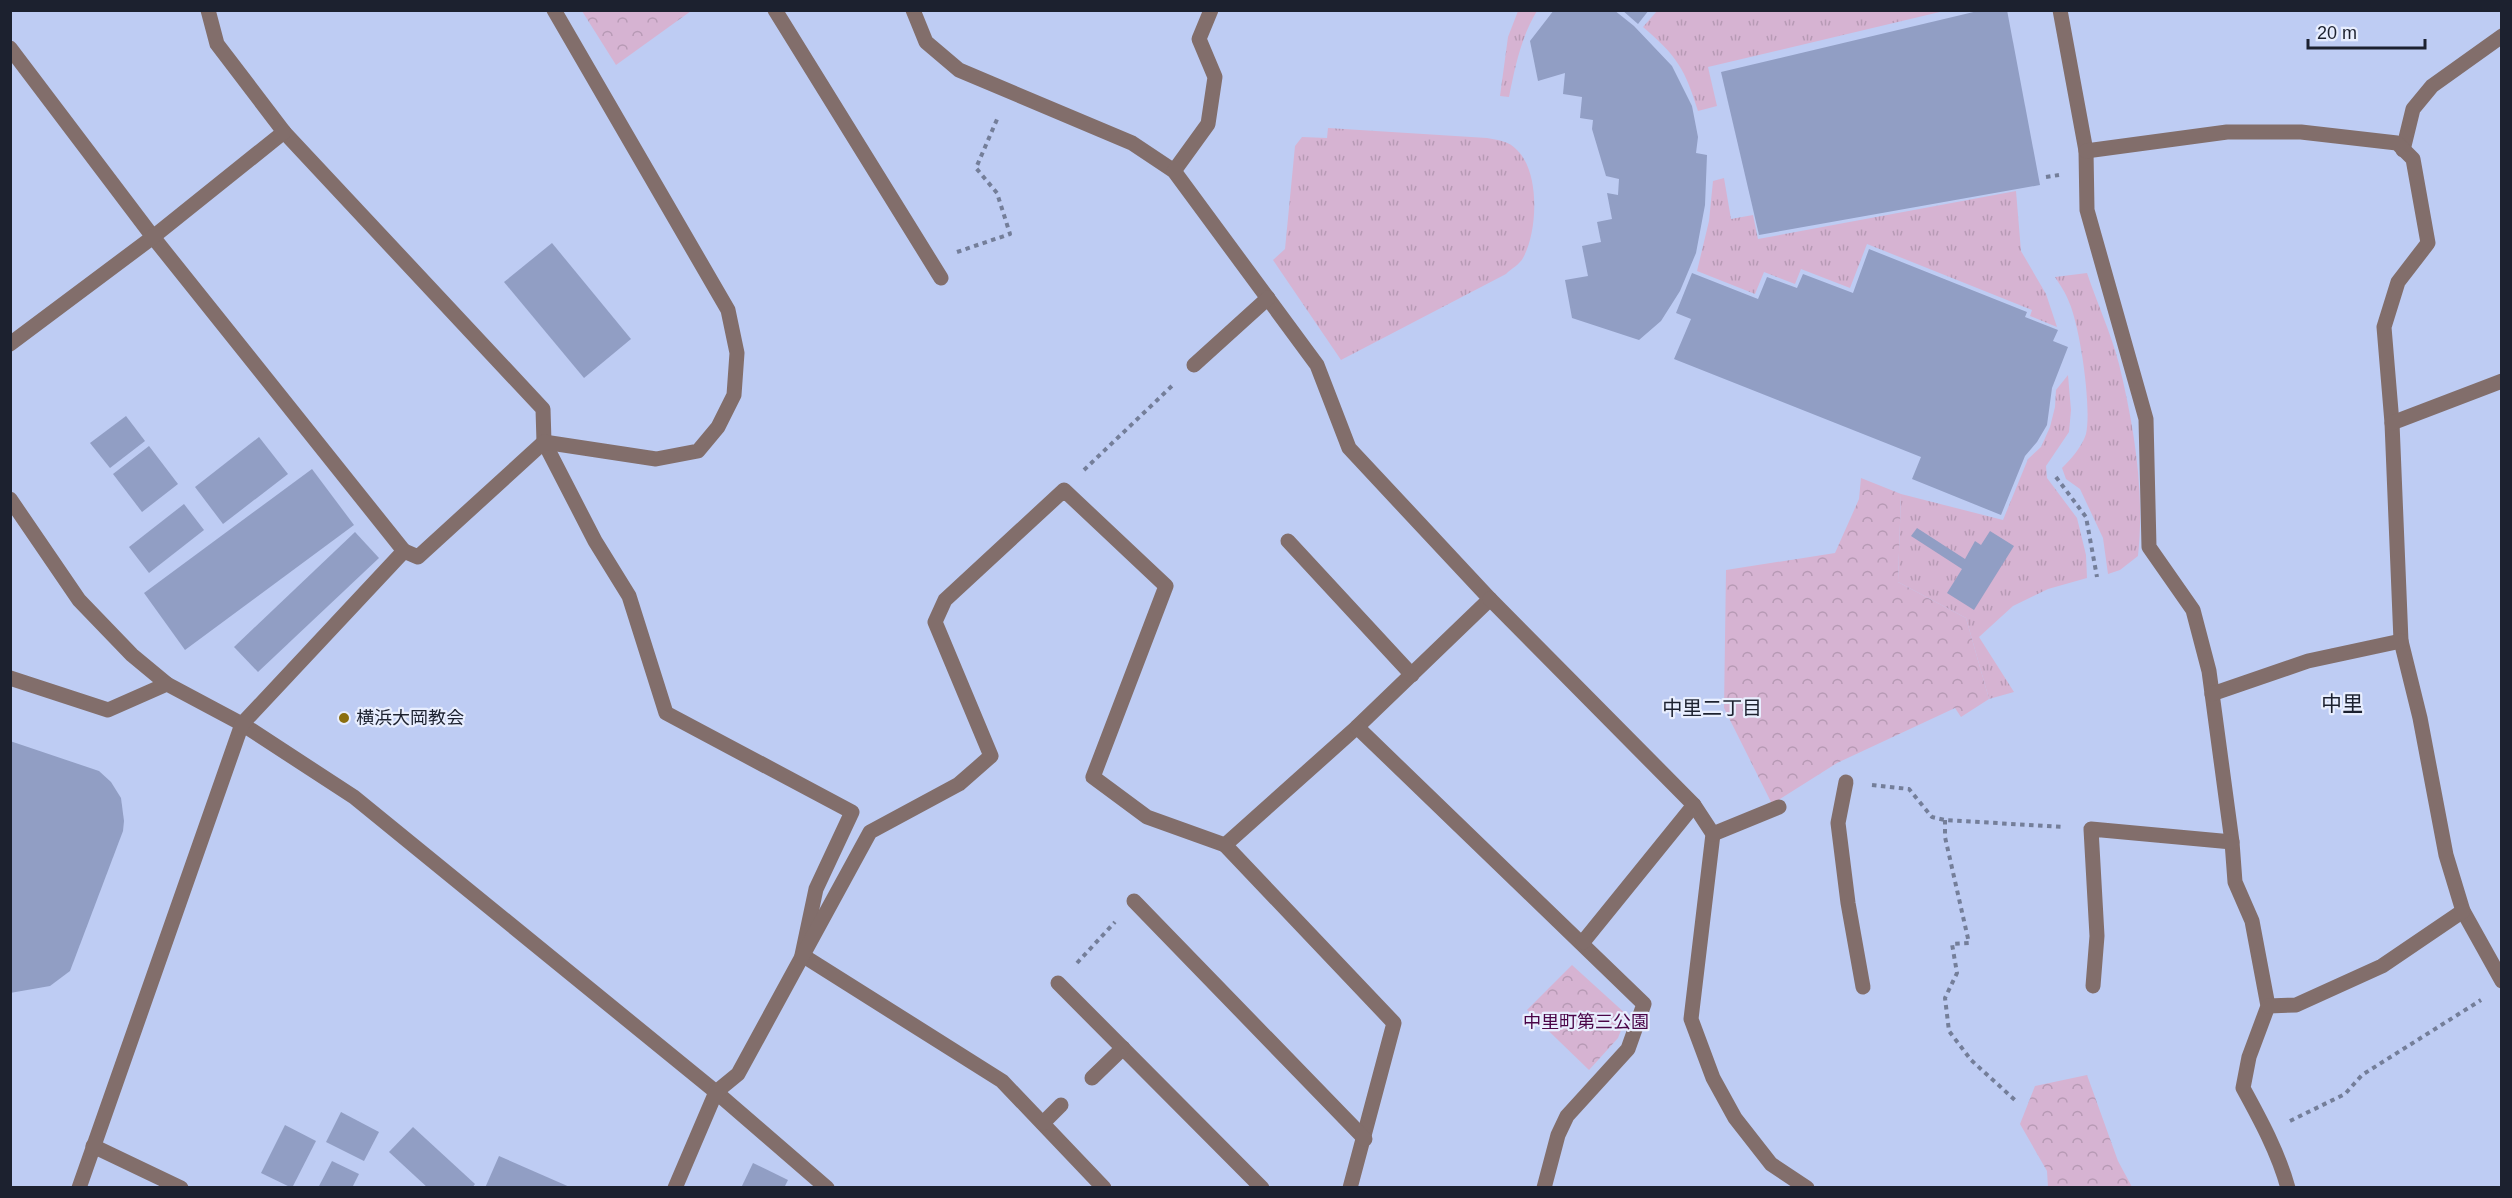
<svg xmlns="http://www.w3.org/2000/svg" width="2512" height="1198" viewBox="0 0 2512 1198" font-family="Helvetica,'Noto Sans JP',sans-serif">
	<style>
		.grass { fill: url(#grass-tufts) }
		.forest { fill: url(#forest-crowns) }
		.building { fill: #919ec4 }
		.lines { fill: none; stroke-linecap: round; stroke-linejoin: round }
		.path { stroke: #747e99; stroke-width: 4; stroke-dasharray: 4.5 4.5; stroke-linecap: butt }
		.minor { stroke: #826e6b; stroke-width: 15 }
		.poi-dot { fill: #8b6e0f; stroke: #e8eefe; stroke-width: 2 }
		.labels { text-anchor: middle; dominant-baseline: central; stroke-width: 4.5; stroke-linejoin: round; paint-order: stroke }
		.poi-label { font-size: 18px; fill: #1c212f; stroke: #e8eefe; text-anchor: start }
		.park-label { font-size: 18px; fill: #4a0447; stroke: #e8eefe }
		.neighbourhood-label { font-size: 20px; fill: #1c212f; stroke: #e8eefe }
		.quarter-label { font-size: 21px; fill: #1c212f; stroke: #e8eefe }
	</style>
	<defs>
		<pattern id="grass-tufts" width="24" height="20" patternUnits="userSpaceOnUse" patternTransform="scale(1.5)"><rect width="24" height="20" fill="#d6b3d2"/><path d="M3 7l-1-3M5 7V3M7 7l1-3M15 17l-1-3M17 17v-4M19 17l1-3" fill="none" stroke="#b79ab5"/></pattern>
		<pattern id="forest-crowns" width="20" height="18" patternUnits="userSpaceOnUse" patternTransform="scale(1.5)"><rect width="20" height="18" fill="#d6b3d2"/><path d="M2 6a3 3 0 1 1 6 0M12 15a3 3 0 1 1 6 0" fill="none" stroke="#b79ab5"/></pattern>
	</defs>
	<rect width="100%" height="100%" fill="#beccf3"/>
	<!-- grass -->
	<g class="grass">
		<path d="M1518 11H1537C1521 37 1515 67 1509 97L1500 96 1508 37Z"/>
		<path d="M1657 11V10L1944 11 1708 67 1717 106 1698 111C1685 69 1677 56 1643 27Z"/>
		<path d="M1328 128 1487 138C1498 140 1509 141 1517 150 1540 172 1538 231 1523 258 1520 264 1511 269 1506 274L1341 360 1273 260 1285 249 1295 146 1302 137 1327 138Z"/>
		<polygon points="1724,178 1731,219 1753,215 1758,239 2016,191 2021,251 2046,294 2057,327 2030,316 2032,310 1867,244 1850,288 1801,269 1795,284 1764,272 1755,294 1697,271 1709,221 1713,181"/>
		<path d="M2087 273C2097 303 2111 333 2119 364 2134 426 2145 492 2138 556L2120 570 2108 574 2103 538 2080 489 2066 479 2062 468C2071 459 2082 447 2086 434 2092 408 2080 326 2069 302 2066 293 2060 285 2055 277Z"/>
		<polygon points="2068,375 2071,410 2069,432 2046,466 2047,478 2077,518 2086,555 2087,578 2048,589 2013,606 1979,637 2014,692 1989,699 1966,618 1898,582 1901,494 2003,520 2028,459 2041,447 2050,427 2055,407 2056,390"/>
	</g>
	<!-- forest -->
	<g class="forest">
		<polygon points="582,11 691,11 616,65"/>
		<polygon points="1861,478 1901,494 1898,582 1966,618 1989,699 1961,717 1955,708 1837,763 1772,804 1724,708 1726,570 1835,553 1859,499"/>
		<polygon points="1572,965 1627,1015 1618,1038 1589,1070 1527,1010"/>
		<polygon points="2087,1075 2118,1161 2132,1187 2048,1187 2047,1171 2020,1124 2035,1086"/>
	</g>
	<!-- building -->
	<g class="building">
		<polygon points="1554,10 1614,10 1634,26 1672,66 1692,106 1698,137 1696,153 1707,155 1705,205 1696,253 1680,291 1661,321 1639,340 1572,318 1565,280 1588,276 1582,246 1601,242 1597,222 1612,219 1607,193 1618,195 1619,179 1606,176 1592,129 1593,120 1580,118 1582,97 1563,94 1565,73 1538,81 1530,41"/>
		<polygon points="1622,10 1649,10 1638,24"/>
		<polygon points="1982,10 2007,10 2040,185 1759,235 1721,72"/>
		<polygon points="552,243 631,339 584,378 504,282"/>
		<polygon points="1869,249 2027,312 2025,317 2058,330 2053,341 2068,347 2052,388 2047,425 2037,442 2025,456 2001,515 1912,479 1921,457 1674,359 1691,319 1676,313 1692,273 1758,299 1767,277 1797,288 1803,274 1853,293"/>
		<polygon points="126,416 145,441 110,468 90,443"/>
		<polygon points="259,437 288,474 223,524 195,487"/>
		<polygon points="149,446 178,484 142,512 113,474"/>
		<polygon points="312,469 354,525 185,650 144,593"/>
		<polygon points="184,504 204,530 149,573 129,547"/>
		<polygon points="1917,528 1965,559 1975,541 1981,545 1990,531 2014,546 1974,610 1947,593 1962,569 1911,536"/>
		<polygon points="355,532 379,558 258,672 234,647"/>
		<polygon points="10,741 99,771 111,782 121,798 124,821 123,831 70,971 50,986 10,993"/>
		<polygon points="341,1112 379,1132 364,1161 326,1142"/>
		<polygon points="285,1125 316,1141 292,1188 261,1173"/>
		<polygon points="413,1127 475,1184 472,1188 428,1188 389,1152"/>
		<polygon points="499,1156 572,1188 485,1188"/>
		<polygon points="332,1161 359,1174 352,1188 318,1188"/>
		<polygon points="753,1163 788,1180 784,1188 741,1188"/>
	</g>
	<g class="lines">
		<!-- path -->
		<g class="path">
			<polyline points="2046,177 2059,175"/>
			<polyline points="957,252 1010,234 997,193 976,168 998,117"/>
			<polyline points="1084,470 1174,384"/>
			<polyline points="2056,477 2086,517 2097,577"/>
			<polyline points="1872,785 1909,789 1932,817 1945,820 2063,827"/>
			<polyline points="1945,820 1945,837 1969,943 1952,944 1957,973 1945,998 1949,1031 1971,1060 2016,1101"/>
			<polyline points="1077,963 1115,922"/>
			<polyline points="2290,1121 2345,1094 2362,1075 2481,1000"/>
		</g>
		<!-- minor -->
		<g class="minor">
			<polyline points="208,10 217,44 284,132 543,409 544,442 595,541 629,596 666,713 852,812 816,889 802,955 1002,1081 1104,1188"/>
			<polyline points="775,10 941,278"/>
			<polyline points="913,10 926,42 959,70 1132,143 1174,171 1317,365 1349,448 1490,599 1357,727 1225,845 1394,1023 1350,1188"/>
			<path d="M2060 10 2086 151 2087 210 2146 419 2149 547 2193 610 2209 671 2232 842 2235 882 2252 921 2268 1006 2249 1057 2243 1088C2260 1119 2278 1152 2288 1188"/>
			<polyline points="10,48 153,237 404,551"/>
			<polyline points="2403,150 2413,109 2432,86 2502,36"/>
			<polyline points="2086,151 2227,132 2301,132 2397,143 2413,159 2428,243 2398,282 2384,327 2392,423 2401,641 2420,718 2446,855 2463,911 2502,981"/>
			<polyline points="1174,171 1208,124 1215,77 1199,39 1211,10"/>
			<polyline points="10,344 153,237 284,132"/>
			<polyline points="1194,365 1268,298"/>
			<polyline points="2392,423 2502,381"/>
			<polyline points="10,499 79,600 132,655 167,684"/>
			<polyline points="1288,541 1412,675"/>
			<polyline points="1490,599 1694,805 1713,834 1691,1019 1713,1078 1735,1118 1771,1164 1807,1188"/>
			<polyline points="10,678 108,710 167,684 242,724 354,797 716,1092 827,1188"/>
			<polyline points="2212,694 2308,661 2401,641"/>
			<polyline points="1357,727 1644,1004 1628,1049 1567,1116 1558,1135 1544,1188"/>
			<polyline points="1846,782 1838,823 1848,903 1863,987"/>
			<polyline points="1713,834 1779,807"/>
			<polyline points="1134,901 1365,1139"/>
			<polyline points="1583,942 1694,805"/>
			<polyline points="1058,983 1262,1188"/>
			<polyline points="2093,986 2097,936 2091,829 2232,842"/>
			<polyline points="2268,1006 2296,1005 2382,966 2463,911"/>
			<polyline points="1092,1078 1123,1048"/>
			<polyline points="1043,1123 1061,1105"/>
			<polyline points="93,1146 181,1188"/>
			<polyline points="79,1188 242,724 404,551 418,557 544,442 656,459 698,451 718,427 734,395 737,353 728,310 554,10"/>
			<polyline points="675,1188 716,1092 738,1074 870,832 959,784 991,756 935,622 945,600 1064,490 1166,586 1093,777 1147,817 1225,845"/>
		</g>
	</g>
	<!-- markers -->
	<circle class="poi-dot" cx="344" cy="718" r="6"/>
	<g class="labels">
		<!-- poi labels -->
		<g class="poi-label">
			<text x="356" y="718">横浜大岡教会</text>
		</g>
		<!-- park labels -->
		<g class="park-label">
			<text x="1586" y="1022">中里町第三公園</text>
		</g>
		<!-- neighbourhood labels -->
		<g class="neighbourhood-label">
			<text x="1712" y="708">中里二丁目</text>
		</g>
		<!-- quarter labels -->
		<g class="quarter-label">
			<text x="2342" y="703">中里</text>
		</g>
	</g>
	<!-- border -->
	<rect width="2512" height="1198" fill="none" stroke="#1c212f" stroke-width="24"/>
	<!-- scale -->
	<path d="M2308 39v9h117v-9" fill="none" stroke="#1c212f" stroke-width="3"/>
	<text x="2317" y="39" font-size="18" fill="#1c212f" stroke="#e8eefe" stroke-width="4.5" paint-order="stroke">20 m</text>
</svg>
